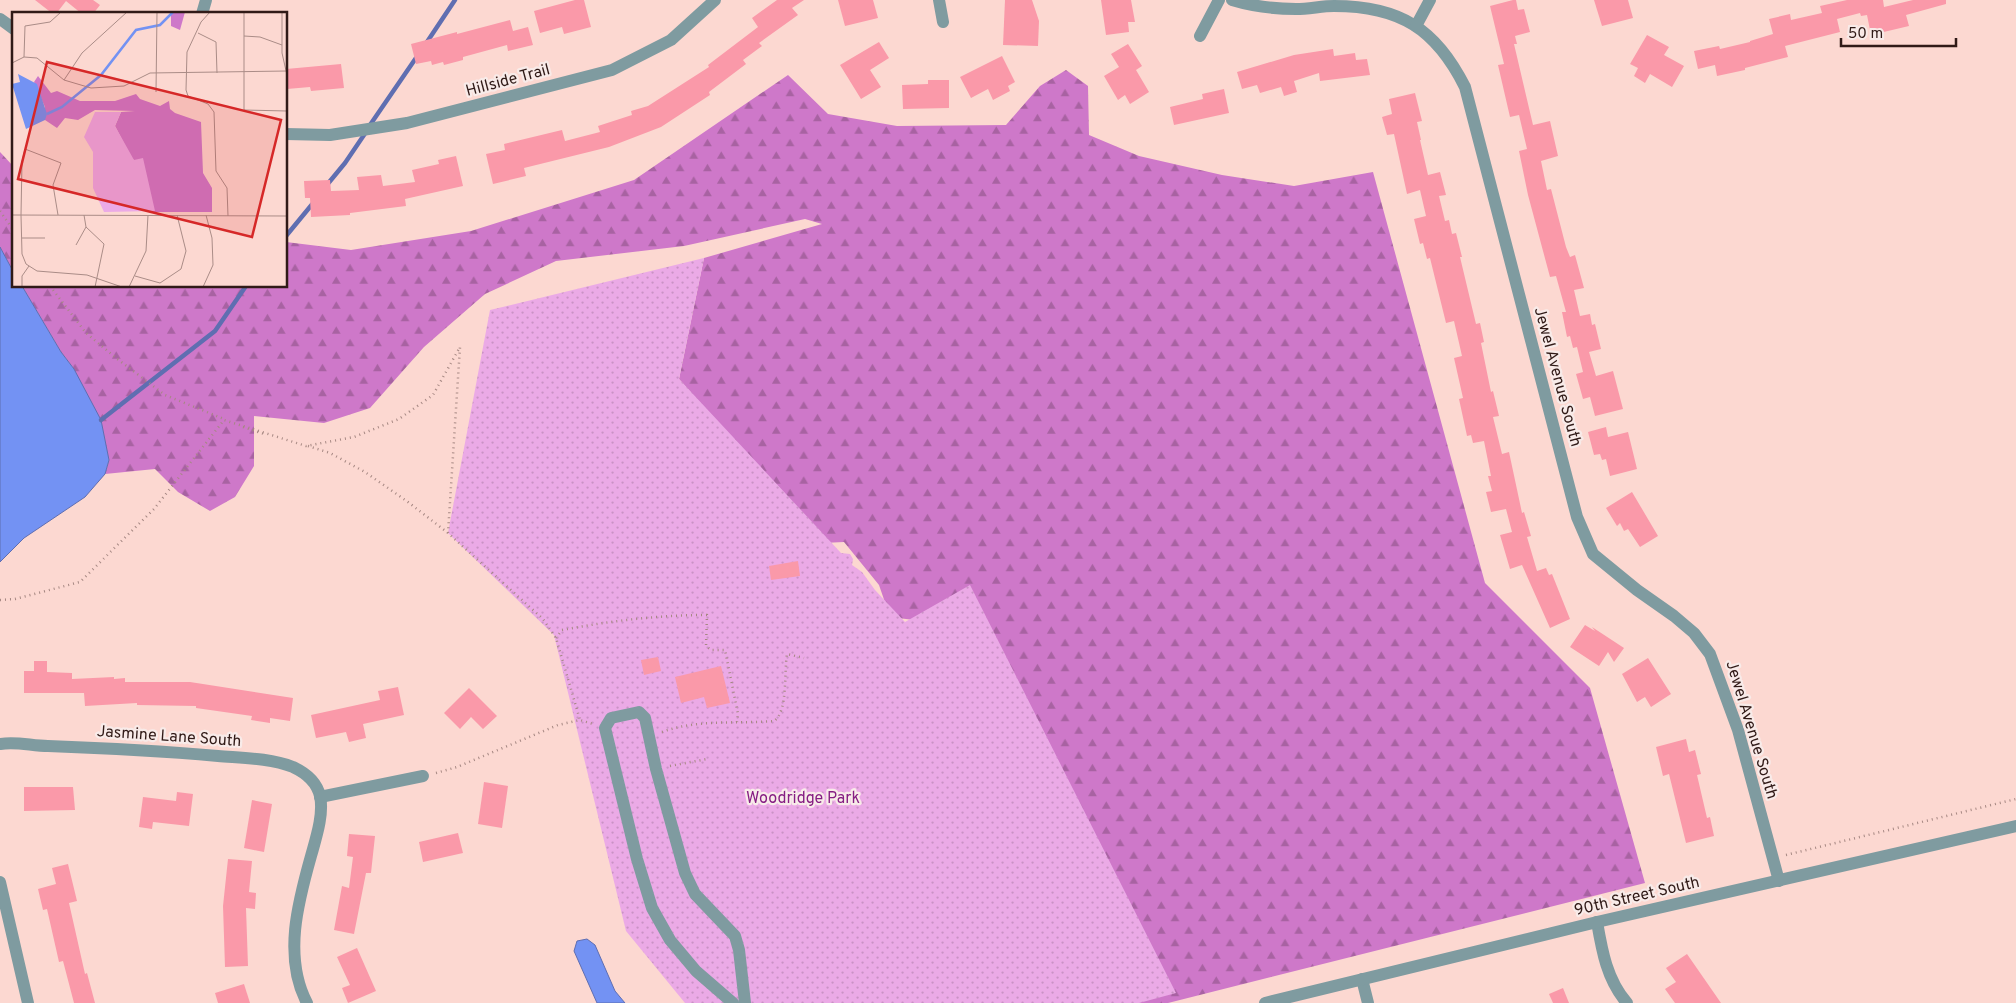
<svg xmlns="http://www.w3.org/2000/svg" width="2016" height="1003" viewBox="0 0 2016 1003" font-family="Overpass,sans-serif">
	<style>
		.forest { fill: url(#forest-firs) }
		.park { fill: url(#park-dots) }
		.water { fill: #7392f3; stroke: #5f6eb1 }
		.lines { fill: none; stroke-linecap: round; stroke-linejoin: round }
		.stream { stroke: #5f6eb1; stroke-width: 4.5 }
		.building { fill: #fa99a9 }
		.path { stroke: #a68883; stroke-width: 2.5; stroke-dasharray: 1 4; stroke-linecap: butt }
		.minor { stroke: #7f9ba0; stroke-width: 12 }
		.labels { text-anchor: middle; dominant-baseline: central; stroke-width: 4.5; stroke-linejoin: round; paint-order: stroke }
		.street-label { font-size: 16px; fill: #301a17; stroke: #f8ebe9 }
		.park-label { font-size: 16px; fill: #861e83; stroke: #f8ebe9 }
		.inset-river { fill: none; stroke: #7392f3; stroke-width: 2.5 }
		.inset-road { fill: none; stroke: #aa8c87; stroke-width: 1 }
		.view { fill: #d62828; fill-opacity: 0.15; stroke: #d62828; stroke-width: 2.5 }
		.inset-edge { fill: none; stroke: #301a17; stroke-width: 2.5 }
	</style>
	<defs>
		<pattern id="forest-firs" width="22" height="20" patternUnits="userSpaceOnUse" patternTransform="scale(1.25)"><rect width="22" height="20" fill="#ce78c9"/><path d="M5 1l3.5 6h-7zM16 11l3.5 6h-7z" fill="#a862a2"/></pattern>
		<pattern id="park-dots" width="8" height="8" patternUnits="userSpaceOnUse" patternTransform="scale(1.25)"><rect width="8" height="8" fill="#ebaae6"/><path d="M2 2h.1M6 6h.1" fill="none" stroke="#ca92c5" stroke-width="1.8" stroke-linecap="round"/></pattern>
	</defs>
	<rect width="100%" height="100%" fill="#fcd8d1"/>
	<!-- forest -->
	<g class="forest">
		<polygon points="1066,70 1088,86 1089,135 1139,156 1222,175 1294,186 1373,172 1485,583 1590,688 1645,883 1168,1003 1110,1003 962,626 890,617 879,585 844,542 823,543 679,379 704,258 822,224 805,219 684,246 556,261 485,294 424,347 370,408 324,423 254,416 254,466 235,497 210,511 178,492 155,469 105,474 109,460 74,369 61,352 22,286 286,286 286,242 351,250 471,231 634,180 788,75 828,114 897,126 1006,125 1040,86"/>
		<polygon points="0,152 14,167 14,273 0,247"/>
	</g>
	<!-- park -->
	<polygon class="park" points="704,258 679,379 841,553 850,554 853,559 852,565 862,572 875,590 905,622 970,585 1176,993 1139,1003 685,1003 626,931 554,635 448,533 490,310"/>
	<!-- water -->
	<g class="water">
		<polygon points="0,247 14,273 14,286 22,286 61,352 74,369 101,420 109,460 105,474 85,497 24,538 0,562"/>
		<polygon points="587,939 595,945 615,991 625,1003 597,1003 574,951 577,941"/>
	</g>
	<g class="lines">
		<!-- stream -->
		<g class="stream">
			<polyline points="425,45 455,0"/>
			<polyline points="370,125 418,55"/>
			<polyline points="326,186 345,163 366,132"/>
			<polyline points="286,236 314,202"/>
			<polyline points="101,420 215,331 246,286"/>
		</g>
	</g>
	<!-- building -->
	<g class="building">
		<polygon points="35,0 93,0 100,5 93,14 82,14 66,1 56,14 53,14"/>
		<polygon points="575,0 584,0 591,27 564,34 562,27 540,33 534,11"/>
		<polygon points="777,0 804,0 792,8 798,15 759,43 762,46 743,60 746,64 709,92 710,95 661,127 609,147 524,168 526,176 493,184 486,154 505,150 504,144 562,130 565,141 600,132 598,126 632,115 631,111 648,106 709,67 708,65 758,27 752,18"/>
		<polygon points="838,0 873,0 878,18 845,26"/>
		<polygon points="1005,0 1032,0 1039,21 1038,46 1003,45"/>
		<polygon points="1101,0 1131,0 1135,22 1128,22 1129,32 1106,35"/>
		<polygon points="1513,0 1516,0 1518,10 1524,9 1530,32 1515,36 1517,44 1514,44 1533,125 1550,121 1558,156 1541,161 1547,190 1551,189 1566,247 1570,257 1575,255 1584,288 1574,290 1580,316 1590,314 1592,325 1595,324 1601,349 1589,352 1596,376 1613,371 1623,409 1595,416 1590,397 1583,399 1576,374 1583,372 1577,347 1573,348 1570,336 1567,337 1562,312 1566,312 1556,276 1550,277 1528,195 1519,151 1527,149 1519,115 1510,117 1498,65 1504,64 1490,6"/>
		<polygon points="1594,0 1628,0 1633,18 1602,26"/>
		<polygon points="1847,0 1883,0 1884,7 1913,0 1946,0 1946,4 1906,15 1909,26 1871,35 1867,15 1861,16 1860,13 1837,19 1840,32 1785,46 1788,57 1745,68 1745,70 1717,76 1715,65 1698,69 1694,51 1719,46 1720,49 1750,42 1750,41 1773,34 1769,19 1790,14 1791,20 1822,13 1820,6"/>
		<polygon points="510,20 513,31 528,27 533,45 508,51 507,45 463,57 463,60 444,65 443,62 432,65 431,61 416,64 411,44 457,32 457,34"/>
		<polygon points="1647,35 1669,47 1664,55 1684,66 1672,87 1650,74 1645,83 1634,76 1638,68 1630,64"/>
		<polygon points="879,42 889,58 870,70 881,87 861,99 840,65"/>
		<polygon points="1128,44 1142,66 1136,70 1149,92 1130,104 1125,95 1118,100 1104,76 1119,67 1111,54"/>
		<polygon points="1333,49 1334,56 1355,53 1356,60 1367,59 1370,75 1320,81 1319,73 1294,81 1297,92 1284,96 1281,87 1260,93 1257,85 1242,89 1237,72 1294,55"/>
		<polygon points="1002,56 1015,82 1008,86 1010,91 993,100 988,89 971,98 960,77"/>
		<polygon points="341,64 344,88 311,91 310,87 287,89 286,69"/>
		<polygon points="928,80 949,80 949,108 903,109 902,85 928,84"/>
		<polygon points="1224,89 1229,113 1174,125 1170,107 1203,99 1202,94"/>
		<polygon points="1415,93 1422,121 1417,122 1421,140 1420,140 1428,175 1440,172 1446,195 1439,196 1445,221 1449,220 1452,234 1456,233 1462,257 1460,257 1476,324 1480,323 1484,342 1481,343 1491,392 1493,391 1499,416 1493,417 1502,454 1509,452 1522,513 1524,512 1531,536 1527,537 1537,571 1546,568 1549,575 1552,574 1570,619 1550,628 1522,565 1510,569 1500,535 1512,532 1506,509 1491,512 1486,492 1492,491 1488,476 1491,476 1484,441 1473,443 1471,435 1467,436 1459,399 1463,398 1454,358 1462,356 1454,321 1446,323 1430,258 1427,259 1423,243 1420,244 1414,219 1426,216 1420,190 1407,194 1394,134 1387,135 1382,117 1392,114 1389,99"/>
		<polygon points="456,156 463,186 405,199 406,206 350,213 350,215 311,217 310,198 305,198 304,181 330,180 331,191 359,190 357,177 381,175 383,186 415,182 412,170 439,164 438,160"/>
		<polygon points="1606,427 1608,437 1628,432 1637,469 1610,476 1606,459 1602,460 1600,454 1594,455 1588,432"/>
		<polygon points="1632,492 1658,536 1640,547 1628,529 1624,531 1620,523 1617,526 1606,508"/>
		<polygon points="798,561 800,576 771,580 769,566"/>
		<polygon points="1585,625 1595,631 1592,627 1624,648 1614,662 1608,652 1599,666 1570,647"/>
		<polygon points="658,657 661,671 644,675 641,660"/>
		<polygon points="1648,658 1671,694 1651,707 1645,697 1637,702 1622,674"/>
		<polygon points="34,661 47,661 47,672 72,673 72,679 114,677 114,679 125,678 125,682 190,682 293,698 290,721 270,718 270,723 251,720 252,716 196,708 196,706 137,705 137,703 85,706 84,693 24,693 24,671 34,671"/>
		<polygon points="721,666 730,703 707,708 704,697 681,703 675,677"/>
		<polygon points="398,687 404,715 363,724 366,738 349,742 346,732 316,738 311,715 380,700 378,691"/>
		<polygon points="469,688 497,716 483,729 471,717 460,729 444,713"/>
		<polygon points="1686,739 1689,752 1695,750 1701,774 1697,775 1707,818 1710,817 1714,836 1686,843 1669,774 1663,776 1656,747"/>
		<polygon points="484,782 508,786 502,828 478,824"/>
		<polygon points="24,787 73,787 75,810 24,811"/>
		<polygon points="177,792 193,794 189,826 153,822 152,829 139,827 143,797 176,801"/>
		<polygon points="252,800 272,804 264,852 244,848"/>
		<polygon points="458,833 463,853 423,862 419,842"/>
		<polygon points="349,834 375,836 371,873 366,873 354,934 334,930 342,886 349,888 353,857 347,856"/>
		<polygon points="228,859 252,861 249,892 256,893 255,909 246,908 248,966 225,967 223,906"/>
		<polygon points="68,864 77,901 69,903 85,974 87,973 95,1003 74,1003 63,961 59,962 47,909 43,910 38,889 56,884 52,868"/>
		<polygon points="357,948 376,991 348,1003 342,988 350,985 337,957"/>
		<polygon points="1687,954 1721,1003 1675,1003 1665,989 1676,982 1666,968"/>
		<polygon points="244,984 250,1003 218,1003 215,993"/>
		<polygon points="1563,988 1569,1003 1553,1003 1549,994"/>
	</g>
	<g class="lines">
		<!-- path -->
		<g class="path">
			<polyline points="0,211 14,231"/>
			<polyline points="50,286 86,333 116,358 165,395 224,419"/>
			<polyline points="243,427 264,434"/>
			<polyline points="308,446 330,453 365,472 408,502 448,533 543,619 556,638 580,720"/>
			<polyline points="0,600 15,599 80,582 154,509 224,420 306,446 354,437 399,419 433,395 460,347 448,533"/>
			<path d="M556 638 562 630C610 621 658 615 707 615L706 646 711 650H725L738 714 737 722"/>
			<path d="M662 732C697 719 737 724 774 721 788 712 784 672 787 654L804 658"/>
			<polyline points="670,766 707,759"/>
			<polyline points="436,773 457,767 558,725 580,720 593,724"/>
			<polyline points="1786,855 2016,799"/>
		</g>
		<!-- minor -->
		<g class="minor">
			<polyline points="939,0 943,22"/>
			<path d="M1232 0C1252 6 1275 9 1296 9 1309 9 1322 6 1334 6 1400 6 1436 29 1465 87L1577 517 1593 554 1637 590 1674 616 1694 633 1710 654 1738 730 1779 881"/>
			<polyline points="202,14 206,0"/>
			<polyline points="0,19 14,29"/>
			<polyline points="1416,26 1430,0"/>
			<polyline points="1200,36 1219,0"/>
			<polyline points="286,134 330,135 407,123 612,70 671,40 715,0"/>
			<path d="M0 744C16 741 32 746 48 746 105 748 162 751 218 756 242 758 270 758 293 767 306 773 317 783 320 796 324 814 316 838 311 856 298 902 283 957 307 1003"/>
			<polyline points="320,797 423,776"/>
			<polyline points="0,882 28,1003"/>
			<path d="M1597 922C1602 951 1607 980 1627 1003"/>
			<polyline points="1362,979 1368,1003"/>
			<polyline points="733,1003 696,971 670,940 652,908 637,859 605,728 611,718 639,712 645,718 656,769 685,873 695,894 735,936 739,950 745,1003"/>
			<polyline points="1265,1003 1597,922 2016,826"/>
		</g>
	</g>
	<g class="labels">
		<!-- street labels -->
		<g class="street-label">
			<text transform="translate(508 81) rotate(-15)">Hillside Trail</text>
			<text transform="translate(1557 377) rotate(75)">Jewel Avenue South</text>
			<text transform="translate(1751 730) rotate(73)">Jewel Avenue South</text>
			<text transform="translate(169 737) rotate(4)">Jasmine Lane South</text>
			<text transform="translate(1637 897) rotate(-13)">90th Street South</text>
		</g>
		<!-- park labels -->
		<g class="park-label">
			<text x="803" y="799">Woodridge Park</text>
		</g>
	</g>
	<!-- overview -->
	<g transform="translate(12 12)">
		<rect width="275" height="275" fill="#fcd8d1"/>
		<path d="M159 0H173L168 18 159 14ZM26 64 39 81 45 79 68 89H103L124 82 128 87 148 94 157 89 158 97 163 101 189 110 191 161 200 176V200H135L129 151 120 147 103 114 109 100 123 99 83 98 66 108 53 106 45 116 33 108V95L22 70Z" fill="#ce78c9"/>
		<path d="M83 100H109L103 114 122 148 131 146 143 199 92 200 81 176V140L72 125Z" fill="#ebaae6"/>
		<path d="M6 62 25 72 35 102 33 108 14 117 0 72 8 70Z" fill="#7392f3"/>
		<path class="inset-river" d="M35 102 50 95 89 63 124 18 148 13 161 0"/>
		<path class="inset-road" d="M198 0 189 10 175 40 174 78 176 84 196 92 202 100 204 159 215 176 216 204M232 0V98L275 99M270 0V41L275 63M186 21 204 30 205 61M232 24 248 25 270 33M12 45 13 14 38 10 49 0M0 51 12 45 25 46 52 68 79 76 112 74 138 61 275 59M52 68 70 41 115 0M144 80 145 0M0 203 275 204M46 203 41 173 49 151 13 137 10 149 9 203 10 242 14 252 25 259 75 263 110 275M72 203 74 215 92 232 83 275M10 226H33M64 233 74 215M123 264 148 271 169 257 174 239 165 203M10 275V264L17 254M117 275 134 239 136 203M191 275 201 253 200 226 194 203"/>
		<path class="view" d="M35 50 269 108 240 225 6 167Z"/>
		<rect width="275" height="275" class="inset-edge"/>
	</g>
	<!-- scale -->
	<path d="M1841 38v8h115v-8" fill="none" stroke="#301a17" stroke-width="2.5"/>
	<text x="1848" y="38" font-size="15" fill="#301a17" stroke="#f8ebe9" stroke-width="4" paint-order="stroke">50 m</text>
</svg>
